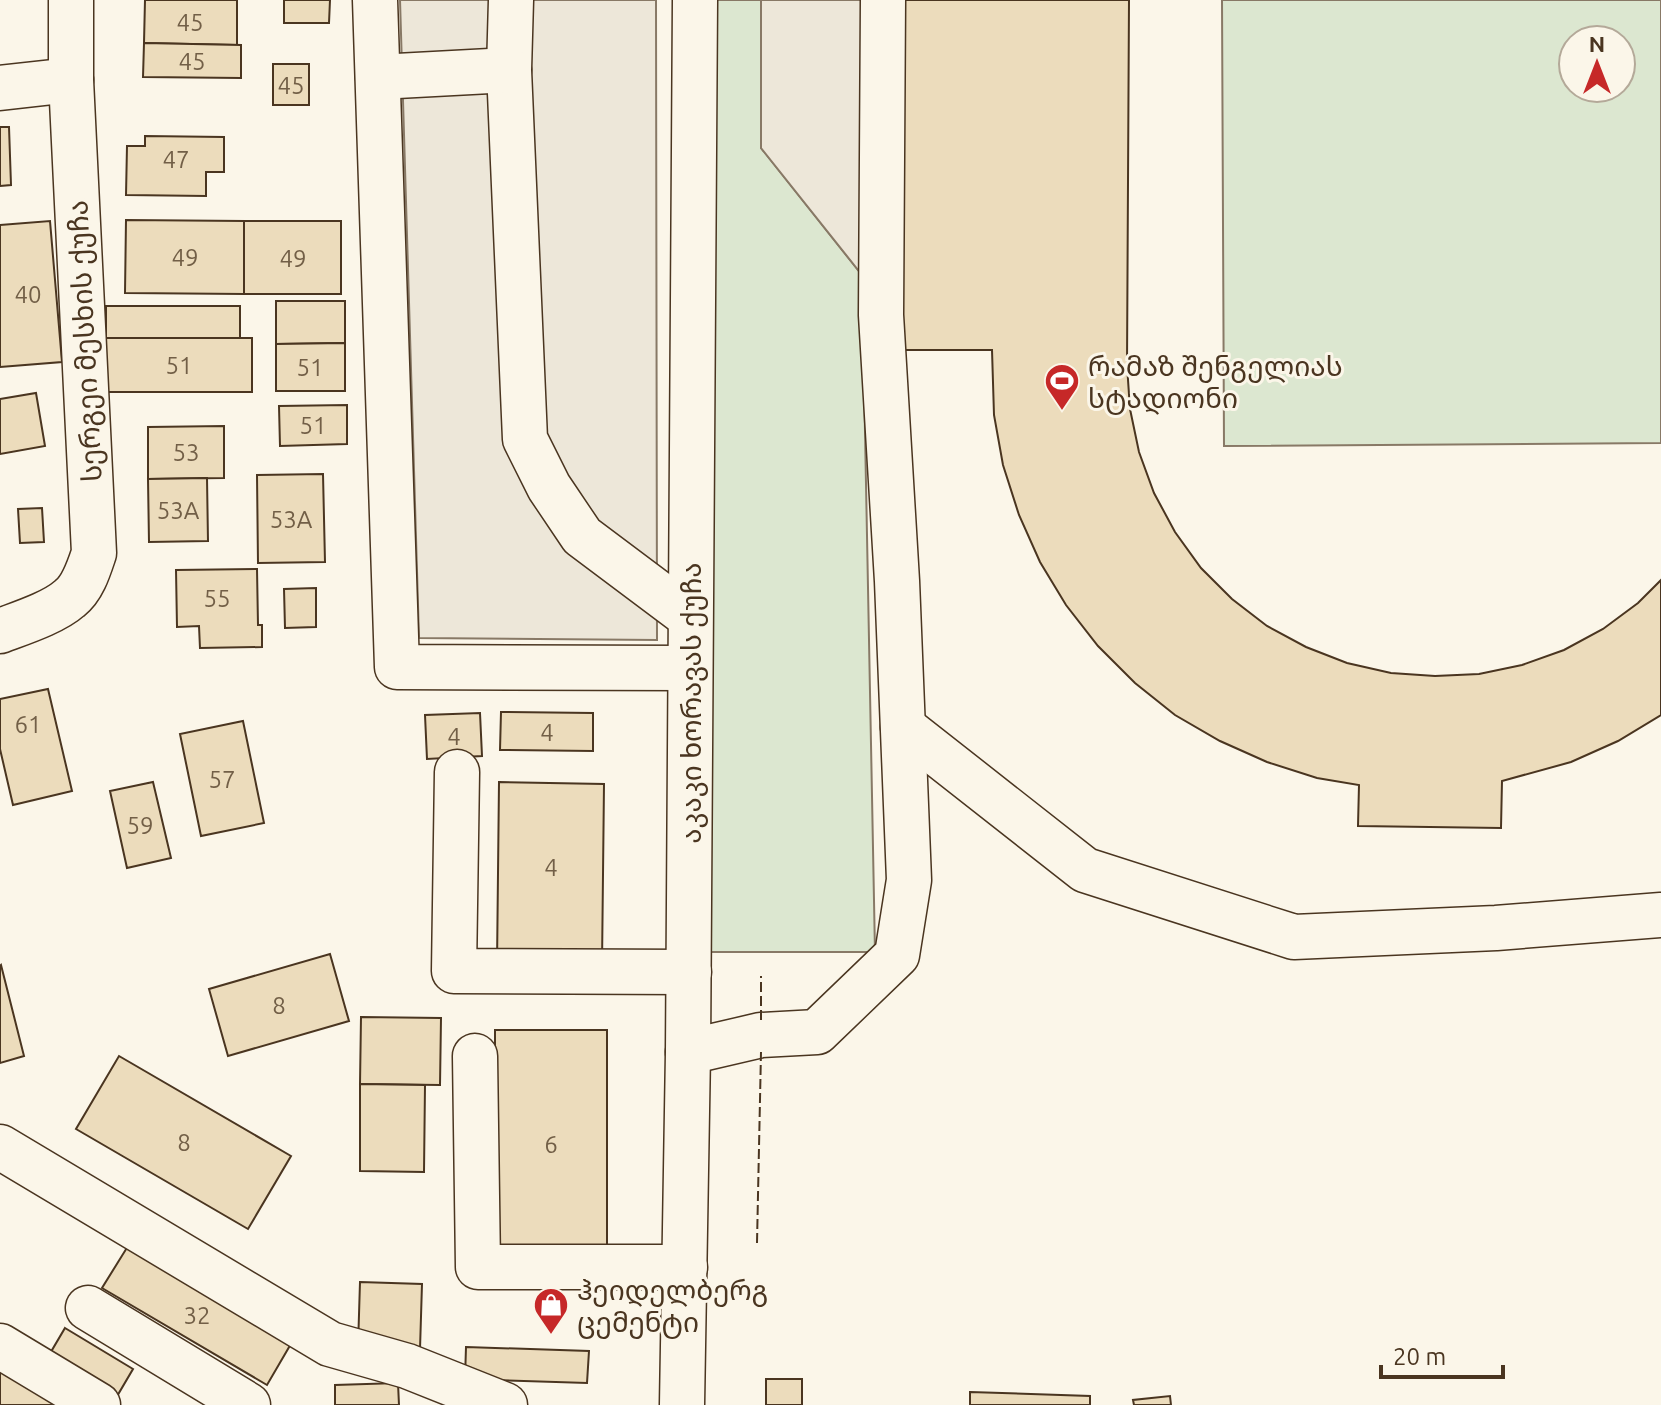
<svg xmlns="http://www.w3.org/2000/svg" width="1661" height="1405" viewBox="0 0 1661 1405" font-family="Ubuntu,'Noto Sans Georgian',sans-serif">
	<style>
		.green { fill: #dce7d0; stroke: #887966; stroke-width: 2; fill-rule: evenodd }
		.parking { fill: #ede7d9; stroke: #887966; stroke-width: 2 }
		.building { fill: #ecdcbc; stroke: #4a3520; stroke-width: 2 }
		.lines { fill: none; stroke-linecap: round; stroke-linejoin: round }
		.minor-casing { stroke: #4a3520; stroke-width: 47 }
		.minor { stroke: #fbf6e9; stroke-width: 44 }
		.fence { stroke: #4a3520; stroke-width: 2; stroke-dasharray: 10 4; stroke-linecap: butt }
		.labels { text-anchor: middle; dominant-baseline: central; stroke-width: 6; stroke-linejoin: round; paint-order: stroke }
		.number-label { font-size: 24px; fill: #725f47 }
		.street-label { font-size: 28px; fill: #4a3520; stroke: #fbf6e9 }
		.poi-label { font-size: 28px; fill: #4a3520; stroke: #fbf6e9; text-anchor: start }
	</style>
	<rect width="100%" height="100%" fill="#fbf6e9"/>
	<!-- green -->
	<g class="green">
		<polygon points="695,0 761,0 761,148 862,275 875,952 705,952"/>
		<path d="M1222 0H1661V443L1224 446ZM1621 40V88H1573V40Z"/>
	</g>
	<!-- parking -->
	<g class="parking">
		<polygon points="400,0 656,0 657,640 419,638"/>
		<polygon points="761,0 894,0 862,275 761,148"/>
	</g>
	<!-- building -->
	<g class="building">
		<polygon points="145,0 237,0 237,45 144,43"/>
		<polygon points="284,0 330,0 329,23 284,23"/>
		<polygon points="901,0 1129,0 1127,365 1130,409 1139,452 1154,493 1175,532 1201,568 1232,599 1267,626 1306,647 1347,663 1391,673 1435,676 1479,674 1522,665 1564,650 1603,629 1638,603 1661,580 1661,715 1618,741 1571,762 1502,781 1501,828 1358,826 1359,785 1317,778 1267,762 1220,741 1175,715 1135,683 1098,646 1066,605 1040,562 1019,515 1003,465 994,415 992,350 901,350"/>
		<polygon points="144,43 241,45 241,78 143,77"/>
		<rect x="273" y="64" width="36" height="41"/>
		<polygon points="0,127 9,127 11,185 0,186"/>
		<polygon points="145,136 224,137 224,172 206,172 206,196 126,195 127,146 145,146"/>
		<polygon points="126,220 244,221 244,294 125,293"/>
		<polygon points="50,221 62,362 0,367 0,225"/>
		<rect x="244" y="221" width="97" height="73"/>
		<polygon points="276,301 345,301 345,343 276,344"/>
		<rect x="106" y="306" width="134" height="32"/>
		<rect x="106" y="338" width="146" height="54"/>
		<polygon points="345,343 345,391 276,391 276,344"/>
		<polygon points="36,393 45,446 0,454 0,399"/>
		<polygon points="347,405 347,444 280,446 279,406"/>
		<polygon points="224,426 224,478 148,479 148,427"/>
		<polygon points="323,474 325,562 258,563 257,475"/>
		<polygon points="207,478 208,541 149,542 148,479"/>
		<polygon points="42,508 44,542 20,543 18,509"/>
		<polygon points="257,569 258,625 262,625 262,647 200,648 199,626 177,627 176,570"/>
		<polygon points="316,588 316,627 285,628 284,589"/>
		<polygon points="48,689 72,791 13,805 0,749 0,699"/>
		<polygon points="501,712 593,713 593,751 500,750"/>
		<polygon points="480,713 482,756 427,759 425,715"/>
		<polygon points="243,721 264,823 201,836 180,734"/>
		<polygon points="153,782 171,858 127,868 110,791"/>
		<polygon points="499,782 604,784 602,965 497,965"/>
		<polygon points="330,954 349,1021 228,1056 209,989"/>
		<polygon points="1,965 24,1056 0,1063 0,966"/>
		<polygon points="361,1017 441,1018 440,1085 360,1084"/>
		<rect x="495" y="1030" width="112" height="229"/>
		<polygon points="119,1056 291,1156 248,1229 76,1129"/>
		<polygon points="360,1084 425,1085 424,1172 360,1171"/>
		<polygon points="128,1246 292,1342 267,1385 102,1288"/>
		<polygon points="360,1282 422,1284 420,1349 358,1347"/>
		<polygon points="65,1328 133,1369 113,1403 45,1362"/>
		<polygon points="466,1347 589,1351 587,1383 465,1379"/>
		<polygon points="0,1366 65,1405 0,1405"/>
		<rect x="766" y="1379" width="36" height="26"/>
		<polygon points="398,1383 399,1405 335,1405 335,1385"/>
		<polygon points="970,1392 1090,1396 1090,1405 970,1405"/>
		<polygon points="1170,1396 1171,1405 1134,1405 1133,1400"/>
	</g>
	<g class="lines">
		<defs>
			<g id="minor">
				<polyline points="375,0 397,667 689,668"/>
				<polyline points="511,0 509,70 525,439 549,487 582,536 690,617"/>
				<polyline points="378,77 509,70"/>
				<polyline points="0,88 71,80"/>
				<path d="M0 631C21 623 53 613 70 598 83 588 89 568 94 553L71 80V0"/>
				<polyline points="903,727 1085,870 1294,937 1496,928 1661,915"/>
				<polyline points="457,772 454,971 689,972"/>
				<polyline points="688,1052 761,1035 817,1032 897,955 909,880 897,581 881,315 883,0"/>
				<polyline points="475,1056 478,1267 685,1267"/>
				<polyline points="0,1147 330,1344 407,1366 505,1405"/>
				<polyline points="88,1308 248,1405"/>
				<polyline points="0,1346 98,1405"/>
				<polyline points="682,1405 688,1052 695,0"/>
			</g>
		</defs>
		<!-- minor casing -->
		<use href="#minor" class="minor-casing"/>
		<!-- minor -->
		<use href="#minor" class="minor"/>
		<!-- fence -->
		<g class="fence">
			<polyline points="761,1020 761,976"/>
			<polyline points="757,1243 761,1052"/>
		</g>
	</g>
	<!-- icons -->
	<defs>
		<symbol id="stadium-pin" viewBox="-11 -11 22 30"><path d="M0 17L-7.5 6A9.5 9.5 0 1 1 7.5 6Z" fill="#c62828" stroke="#fbf6e9"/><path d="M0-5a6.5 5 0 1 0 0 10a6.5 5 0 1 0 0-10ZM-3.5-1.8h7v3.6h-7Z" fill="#fff"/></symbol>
		<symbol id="shop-pin" viewBox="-11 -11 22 30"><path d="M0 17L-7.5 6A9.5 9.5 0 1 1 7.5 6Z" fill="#c62828" stroke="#fbf6e9"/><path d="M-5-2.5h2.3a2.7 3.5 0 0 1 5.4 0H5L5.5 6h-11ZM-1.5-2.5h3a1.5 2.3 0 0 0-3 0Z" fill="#fff"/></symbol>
	</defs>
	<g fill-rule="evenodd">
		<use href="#stadium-pin" x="1042" y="361" width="40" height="54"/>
		<use href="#shop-pin" x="531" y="1285" width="40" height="54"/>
	</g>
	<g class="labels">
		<!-- number labels -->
		<g class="number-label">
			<text x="190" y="22">45</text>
			<text x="192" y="61">45</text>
			<text x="291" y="85">45</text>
			<text x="176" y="159">47</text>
			<text x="185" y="257">49</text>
			<text x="293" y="258">49</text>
			<text x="28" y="294">40</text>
			<text x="179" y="365">51</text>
			<text x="310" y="367">51</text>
			<text x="313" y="425">51</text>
			<text x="186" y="452">53</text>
			<text x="178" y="510">53A</text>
			<text x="291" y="519">53A</text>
			<text x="217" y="598">55</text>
			<text x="28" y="724">61</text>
			<text x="547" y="732">4</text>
			<text x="454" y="736">4</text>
			<text x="222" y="779">57</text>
			<text x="140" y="825">59</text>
			<text x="551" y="867">4</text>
			<text x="279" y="1005">8</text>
			<text x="184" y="1142">8</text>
			<text x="551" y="1144">6</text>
			<text x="197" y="1315">32</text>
		</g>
		<!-- street labels -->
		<g class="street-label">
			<text transform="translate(84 341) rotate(-93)">სერგეი მესხის ქუჩა</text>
			<text transform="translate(690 703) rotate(-90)">აკაკი ხორავას ქუჩა</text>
		</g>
		<!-- poi labels -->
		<g class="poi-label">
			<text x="1088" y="365">რამაზ შენგელიას<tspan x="1088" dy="32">სტადიონი</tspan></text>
			<text x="577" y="1289">ჰეიდელბერგ<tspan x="577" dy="32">ცემენტი</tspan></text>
		</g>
	</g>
	<!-- north arrow -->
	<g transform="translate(1597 64)"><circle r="38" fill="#fbf6e9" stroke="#b4a999" stroke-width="2"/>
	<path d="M0-6L14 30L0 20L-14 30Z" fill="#c62828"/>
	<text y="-12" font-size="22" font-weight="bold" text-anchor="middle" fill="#4a3520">N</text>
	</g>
	<!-- scale -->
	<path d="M1381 1365v12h122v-12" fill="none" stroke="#4a3520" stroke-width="4"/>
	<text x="1393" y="1365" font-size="24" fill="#4a3520" stroke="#fbf6e9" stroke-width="6" paint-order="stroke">20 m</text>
</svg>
